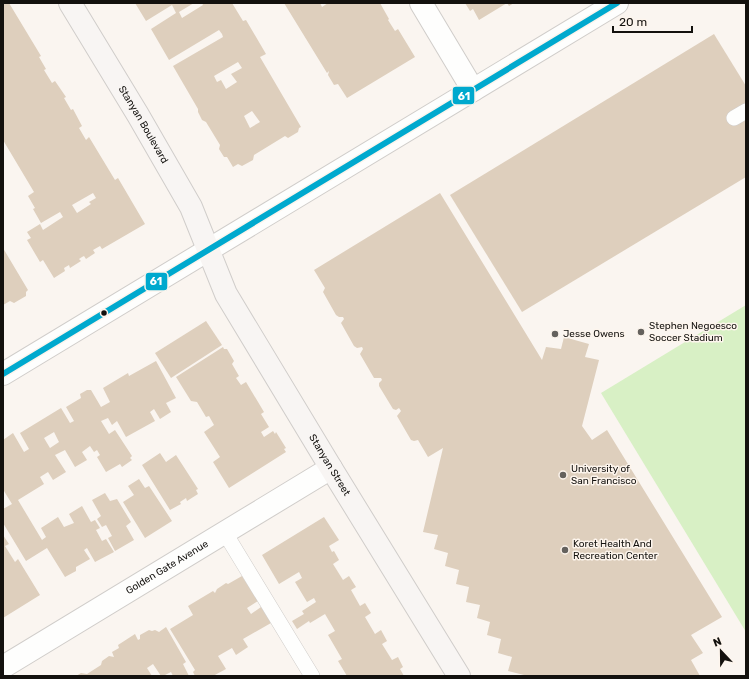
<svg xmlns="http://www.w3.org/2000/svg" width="749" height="679" viewBox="0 0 749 679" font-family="Rubik,sans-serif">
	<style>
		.green { fill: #d8f0c5 }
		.building { fill: #decfbd; fill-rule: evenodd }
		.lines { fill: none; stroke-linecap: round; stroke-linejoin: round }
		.service-casing { stroke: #d0cdca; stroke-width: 16 }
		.minor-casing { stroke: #d0cdca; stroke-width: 24 }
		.tertiary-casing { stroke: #d0cdca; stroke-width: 24 }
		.secondary-casing { stroke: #d0cdca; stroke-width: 24 }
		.service { stroke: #fefefd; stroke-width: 15 }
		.minor { stroke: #fefefd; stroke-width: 22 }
		.tertiary { stroke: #fefefd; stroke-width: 22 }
		.secondary { stroke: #f8f5f3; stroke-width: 22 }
		.bus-1-casing { stroke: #fdf5ed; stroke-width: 9 }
		.bus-1 { stroke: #00a9ce; stroke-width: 6 }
		.bus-dot { fill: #13110e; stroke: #fdf5ed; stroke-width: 1.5 }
		.poi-dot { fill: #64615d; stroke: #fdf5ed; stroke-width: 1.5 }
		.labels { text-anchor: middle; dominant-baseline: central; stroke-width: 3; stroke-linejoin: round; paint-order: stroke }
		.street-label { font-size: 10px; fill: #13110e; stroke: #fdf5ed }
		.poi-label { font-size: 10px; fill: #13110e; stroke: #fdf5ed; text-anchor: start }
		.line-badge { stroke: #fdf5ed; stroke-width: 1.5 }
		.badge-label { font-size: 11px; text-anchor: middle; font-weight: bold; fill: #fff }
	</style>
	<rect width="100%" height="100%" fill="#faf5f0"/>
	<!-- green -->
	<polygon class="green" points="746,305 746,632 601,393"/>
	<!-- building -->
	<g class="building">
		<path d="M3 3H9L41 56 39 57 46 69 44 70 52 83 55 81 66 97 64 98 71 110 73 109 82 126 79 128 86 140 89 137 115 180 118 178 145 224 102 249 100 246 93 250 95 253 86 259 84 256 82 257 79 259 81 261 70 268 69 265 64 268 65 271 54 278 43 260 40 262 27 240 31 238 27 232 40 224 43 230 63 217 60 212 41 223 33 209 35 208 28 196 34 192 3 140ZM93 193 96 198 89 202 91 204 77 213 72 205Z"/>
		<path d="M135 3H194L179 12 182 18 203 5 202 3H232L243 21 246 20 266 54 260 57 301 127 299 128 298 132 288 138 285 136 254 155 253 160 242 166 238 164 233 167 227 157H224L219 149 220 145 206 122 202 120 198 112V109L173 66 223 37 222 34 219 30 169 60 151 29 176 13 172 5 146 21ZM238 62 242 68 231 74 237 82 226 89 221 80 217 82 214 76ZM252 111 260 122 250 128 244 116Z"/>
		<polygon points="284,3 320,3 322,7 328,3 380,3 389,19 388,20 395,31 398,29 415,57 347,98 338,84 334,85 328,75 329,71 327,73"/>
		<polygon points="465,3 514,3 509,6 507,3 479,20 473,9 470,11"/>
		<polygon points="714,34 746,86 746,177 522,312 450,195"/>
		<polygon points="440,193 542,360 546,347 561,349 564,337 589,344 585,357 599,360 582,426 592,440 607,430 722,617 691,635 703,653 691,660 700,676 528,676 508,671 512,657 498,653 501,639 487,635 490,622 477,618 480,605 466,602 469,587 456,584 459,570 445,566 448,553 434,549 438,535 423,532 443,448 428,457 418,440 414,441 411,440 397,416 401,411 399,408 396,410 393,409 379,386 379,383 382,380 381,378 374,378 360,354 363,349 362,347 357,348 354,346 341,323 344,319 343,317 339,317 336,315 323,292 325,288 314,270"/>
		<polygon points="3,248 28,290 26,292 26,296 14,303 10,301 3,305"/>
		<polygon points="206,321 222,345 171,378 155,353"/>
		<polygon points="223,347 224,349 227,349 234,361 232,364 239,376 236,378 241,385 246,382 264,412 261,414 269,427 261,432 264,437 273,431 275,434 276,432 286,448 284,449 286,452 229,488 213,462 220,457 204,432 214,425 209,416 206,417 197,402 191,401 176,377"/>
		<path d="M156 361 176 398 166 403 171 412 160 419 154 409 150 412 155 421 126 437 117 421 112 425 108 418 101 421 109 434 115 430 132 456 130 458 132 460 122 467 120 464 106 472 97 457 100 455 97 450 94 452 90 446 82 452 87 460 75 467 65 450 55 455 66 472 53 480 48 472 40 477 44 484 18 500 42 540 46 537 41 528 58 517 64 527 74 523 69 514 82 506 91 522 95 520 100 528 96 530 102 541 106 539 114 552 95 562 87 548 84 550 90 559 76 567V571L65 577 47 548 26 561 3 523V509L12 504 4 491H3V440L13 433 24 452 29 449 20 433 61 408 70 423 74 421 66 407 81 398 80 394 87 390H91L101 407 110 402 103 388 128 373 129 376ZM54 432 59 442 50 448 44 438Z"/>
		<polygon points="160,453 166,462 176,455 198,489 196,490 198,494 187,501 186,498 180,502 181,504 170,510 142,465"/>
		<polygon points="139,479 145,488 149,486 172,521 145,538 123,502 134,495 128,486"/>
		<polygon points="105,493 110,501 117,499 131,522 126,526 134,540 115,551 108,538 112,536 106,525 102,527 97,519 101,516 92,500"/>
		<polygon points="324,517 339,540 329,546 332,552 334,551 339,560 333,564 343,580 349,576 356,587 351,590 360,606 365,603 371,613 365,617 375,634 381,630 387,641 382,644 392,660 398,657 403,667 400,669 404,676 347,676 338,661 342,659 328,635 335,631 325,614 310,623 309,621 297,629 292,621 304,614 302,611 316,602 314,598 307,602 295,582 302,578 299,572 279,584 262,555"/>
		<polygon points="3,535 9,544 5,546 15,562 18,559 40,595 3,618"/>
		<polygon points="242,576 258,601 247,608 251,614 261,607 271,623 243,639 248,647 236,655 232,648 218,656 226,669 213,676 195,676 193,672 195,670 170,629 193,615 188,606 213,591 215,593 217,589 226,583 228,584"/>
		<polygon points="166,627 186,662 183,664 189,676 173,676 171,672 163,676 161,676 153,664 147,668 152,676 76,676 81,673 87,674 101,665 102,661 109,656 114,657 112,652 119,648 118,645 135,634 138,640 140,639 140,635 149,630 152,631 155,630 159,632"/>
	</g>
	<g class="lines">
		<defs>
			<g id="service">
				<polyline points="734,118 746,111"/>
				<polyline points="225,533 312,676"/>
			</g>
			<g id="minor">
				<polyline points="421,3 473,90"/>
				<path id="s1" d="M3 667 331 468"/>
			</g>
			<polyline id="tertiary" points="3,374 617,3"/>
			<g id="secondary">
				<path id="s2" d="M70 3 138 115 191 207 226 294 331 468 459 676"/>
			</g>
		</defs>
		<!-- service casing -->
		<use href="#service" class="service-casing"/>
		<!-- minor casing -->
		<use href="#minor" class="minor-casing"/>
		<!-- tertiary casing -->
		<use href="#tertiary" class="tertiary-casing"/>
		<!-- secondary casing -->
		<use href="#secondary" class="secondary-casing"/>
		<!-- service -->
		<use href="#service" class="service"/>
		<!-- minor -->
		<use href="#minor" class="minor"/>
		<!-- tertiary -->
		<use href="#tertiary" class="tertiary"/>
		<!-- secondary -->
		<use href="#secondary" class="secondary"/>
		<defs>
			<polyline id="bus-1" points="3,374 617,3"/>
		</defs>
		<!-- bus-1 casing -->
		<use href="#bus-1" class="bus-1-casing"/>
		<!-- bus-1 -->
		<use href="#bus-1" class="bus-1"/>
	</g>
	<!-- markers -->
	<circle class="bus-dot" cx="104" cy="313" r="3.5"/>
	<g class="poi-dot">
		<circle cx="641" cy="332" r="4"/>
		<circle cx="555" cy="334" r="4"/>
		<circle cx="563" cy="475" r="4"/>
		<circle cx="565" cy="550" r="4"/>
	</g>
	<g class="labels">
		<!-- street labels -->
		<g class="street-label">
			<text stroke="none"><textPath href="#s2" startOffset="142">Stanyan Boulevard</textPath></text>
			<text stroke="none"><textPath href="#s2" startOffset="531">Stanyan Street</textPath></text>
			<text stroke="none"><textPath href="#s1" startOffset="192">Golden Gate Avenue</textPath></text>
		</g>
		<!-- poi labels -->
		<g class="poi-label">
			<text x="649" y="326">Stephen Negoesco<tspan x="649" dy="12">Soccer Stadium</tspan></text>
			<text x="563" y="334">Jesse Owens</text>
			<text x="571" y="469">University of<tspan x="571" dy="12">San Francisco</tspan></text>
			<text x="573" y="544">Koret Health And<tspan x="573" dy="12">Recreation Center</tspan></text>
		</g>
	</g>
	<g class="line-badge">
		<rect x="452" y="86" width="23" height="19" rx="4" fill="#00a9ce"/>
		<rect x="145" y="272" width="23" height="19" rx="4" fill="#00a9ce"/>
	</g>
	<g class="badge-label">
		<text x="464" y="100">61</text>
		<text x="156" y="285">61</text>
	</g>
	<!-- border -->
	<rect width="749" height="679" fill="none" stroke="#13110e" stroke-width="8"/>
	<!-- north arrow -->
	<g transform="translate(721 651) rotate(338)" stroke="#fdf5ed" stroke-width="3" paint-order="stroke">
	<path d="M0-3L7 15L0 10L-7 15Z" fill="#13110e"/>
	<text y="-6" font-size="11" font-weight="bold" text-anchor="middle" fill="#13110e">N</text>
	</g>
	<!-- scale -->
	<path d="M613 26v6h79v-6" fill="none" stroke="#13110e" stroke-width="2"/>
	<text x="619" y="26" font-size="12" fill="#13110e" stroke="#fdf5ed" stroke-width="3" paint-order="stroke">20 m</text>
</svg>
